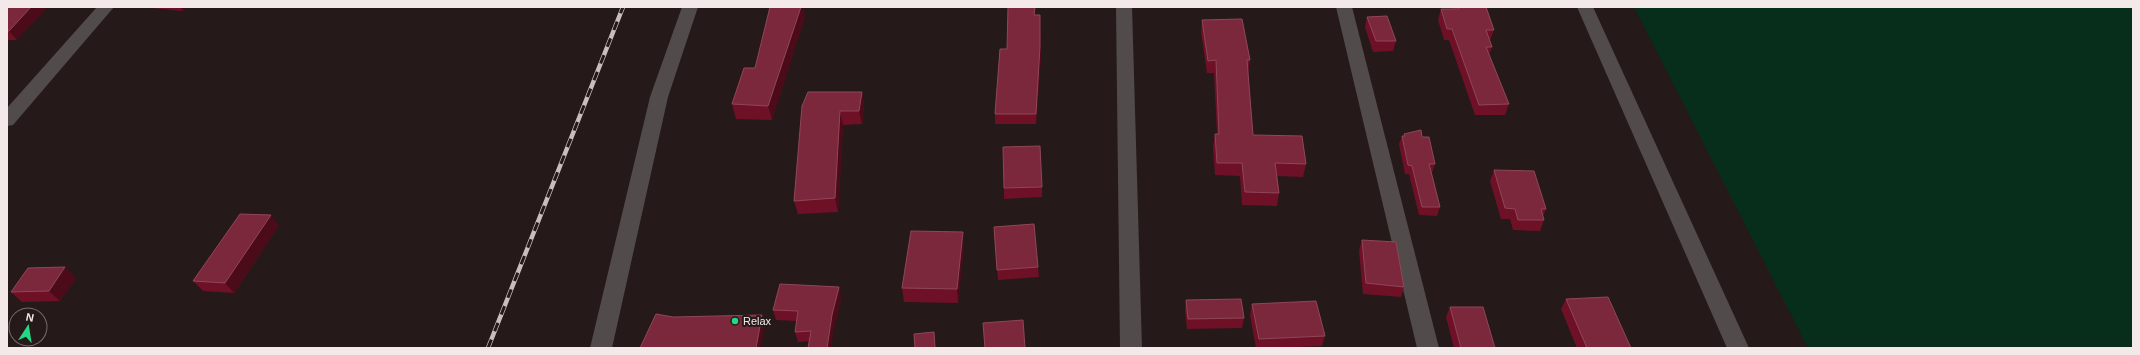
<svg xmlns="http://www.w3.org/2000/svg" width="2140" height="355" viewBox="0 0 2140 355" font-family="Helvetica,sans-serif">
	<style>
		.green { fill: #072e1b }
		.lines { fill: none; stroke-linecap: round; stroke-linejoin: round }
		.minor { fill: #524b4b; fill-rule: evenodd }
		.rail-casing { stroke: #c9bebe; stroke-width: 4.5 }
		.rail { stroke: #261919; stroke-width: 3; stroke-dasharray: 9; stroke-linecap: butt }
		.wall { fill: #6e1127 }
		.shaded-wall { fill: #4b0b18 }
		.building { fill: #7c283c; stroke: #8f4757 }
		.poi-dot { fill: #23d886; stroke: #261919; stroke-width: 1.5 }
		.labels { text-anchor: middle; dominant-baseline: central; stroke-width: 4; stroke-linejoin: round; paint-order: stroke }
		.poi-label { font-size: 11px; fill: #f3e9e9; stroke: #261919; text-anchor: start }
	</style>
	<rect width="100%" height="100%" fill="#261919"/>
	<!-- green -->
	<polygon class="green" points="1634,7 2133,7 2133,348 1808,348"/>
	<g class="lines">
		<!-- minor -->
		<g class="minor">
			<polygon points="97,7 114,7 13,125 7,126 7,108"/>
			<polygon points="682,7 698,7 668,97 612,348 590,348 650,97"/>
			<polygon points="1116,7 1132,7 1142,348 1120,348"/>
			<polygon points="1336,7 1352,7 1439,348 1417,348"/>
			<polygon points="1577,7 1593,7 1749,348 1727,348"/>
		</g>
		<defs>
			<polyline id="rail" points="488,348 623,7"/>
		</defs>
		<!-- rail casing -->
		<use href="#rail" class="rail-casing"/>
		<!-- rail -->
		<use href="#rail" class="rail"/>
	</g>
	<!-- wall -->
	<g class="wall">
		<polygon points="7,7 17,40 7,40"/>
		<polygon points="151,7 186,7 183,11 152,8"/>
		<polygon points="1035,7 1035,15 1041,56 1036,124 995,124 995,114 1007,49"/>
		<polygon points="1451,7 1486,7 1494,30 1490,40 1489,40 1492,47 1489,55 1509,104 1505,115 1475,115 1449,40 1444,40 1438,20 1441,9 1452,9"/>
		<polygon points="805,16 772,120 736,119 732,104 755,68"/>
		<polygon points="1367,17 1396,41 1393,51 1373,52 1365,27"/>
		<polygon points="1202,20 1250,60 1248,73 1253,135 1306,164 1303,177 1277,176 1279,193 1277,206 1242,205 1240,176 1215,175 1213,147 1215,134 1217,134 1214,73 1207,73 1201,32"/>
		<polygon points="808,92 862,92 864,105 862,124 843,125 838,212 798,214 794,201"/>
		<polygon points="1404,134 1422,137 1435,164 1432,173 1440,207 1437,216 1419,215 1409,174 1405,174 1399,144 1402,136 1404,136"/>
		<polygon points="1494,170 1546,209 1543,216 1544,220 1540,231 1513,230 1510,219 1501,219 1490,181"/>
		<polygon points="1042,187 1042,197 1004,199 1004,188"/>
		<polygon points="279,225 234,293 203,291 193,281"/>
		<polygon points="994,227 1038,267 1039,277 998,280"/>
		<polygon points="1362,240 1404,287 1401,297 1363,294 1359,250"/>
		<polygon points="964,245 958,303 904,302 902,288"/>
		<polygon points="76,278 60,301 22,302 11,292"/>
		<polygon points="839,287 841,298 835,325 810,341 798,342 795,332 797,321 776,320 773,310"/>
		<polygon points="1566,299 1631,348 1577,348 1561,309"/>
		<polygon points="1186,300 1244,318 1242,328 1187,329 1185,310"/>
		<polygon points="1252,304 1325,336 1322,346 1272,348 1256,348 1250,315"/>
		<polygon points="1450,307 1495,348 1454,348 1446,317"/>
	</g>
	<!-- shaded-wall -->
	<g class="shaded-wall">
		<polygon points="31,7 48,7 17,40 9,31"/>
		<polygon points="180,7 186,7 183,11"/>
		<polygon points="801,7 803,7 805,16 772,120 768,106"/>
		<polygon points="1040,15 1041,56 1036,124 1036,114"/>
		<polygon points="862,92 864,105 862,124 859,111"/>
		<polygon points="840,111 843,125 838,212 835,198"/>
		<polygon points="271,215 279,225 234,293 225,283"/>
		<polygon points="963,232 964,245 958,303 957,289"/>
		<polygon points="65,267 76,278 60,301 49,291"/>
		<polygon points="839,287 841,298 835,325 831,348 827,348 832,315"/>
		<polygon points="762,315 765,325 761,348 756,348"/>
	</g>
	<!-- building -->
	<g class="building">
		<polygon points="7,7 31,7 9,31 7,31"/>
		<polygon points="770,7 801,7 768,106 732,104 744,68 755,68"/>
		<polygon points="1008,7 1035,7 1034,15 1040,15 1040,46 1036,114 995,114 1000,49 1007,49"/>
		<polygon points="1458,7 1486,7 1494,30 1486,30 1492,47 1486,47 1509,104 1479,105 1452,29 1447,29 1441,9 1459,9"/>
		<polygon points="1387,16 1396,41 1376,41 1367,17"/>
		<polygon points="1242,19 1250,60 1247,60 1253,135 1302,136 1306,164 1275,163 1279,193 1245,192 1242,163 1217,163 1215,134 1219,134 1216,60 1208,61 1202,20"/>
		<polygon points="808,92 862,92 859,111 840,111 835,198 794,201 802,106"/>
		<polygon points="1421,130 1422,137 1429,137 1435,164 1429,164 1440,207 1422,207 1412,166 1408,165 1402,136 1405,136 1404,134"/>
		<polygon points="1040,146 1042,187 1004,188 1003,147"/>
		<polygon points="1494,170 1534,171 1546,209 1541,209 1544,220 1518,220 1515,209 1505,208"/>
		<polygon points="240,214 271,215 225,283 193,281"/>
		<polygon points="1034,224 1038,267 997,270 994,227"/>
		<polygon points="911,231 963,232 957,289 902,288"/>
		<polygon points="1362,240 1396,242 1404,287 1366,283"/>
		<polygon points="65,267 49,291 11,292 28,268"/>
		<polygon points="780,284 839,287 832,315 827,348 808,348 811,331 795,332 798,311 773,310"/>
		<polygon points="1608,297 1631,348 1587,348 1566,299"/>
		<polygon points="1241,299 1244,318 1188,319 1186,300"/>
		<polygon points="1316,301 1325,336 1259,339 1252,304"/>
		<polygon points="1450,307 1483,307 1495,348 1461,348"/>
		<polygon points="656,314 673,317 762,315 756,348 640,348"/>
		<polygon points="1023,320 1025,348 985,348 983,323"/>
		<polygon points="934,332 935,348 915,348 914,334"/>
	</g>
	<!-- markers -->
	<circle class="poi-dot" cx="735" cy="321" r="4"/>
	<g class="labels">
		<!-- poi labels -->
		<g class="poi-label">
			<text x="743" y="321">Relax</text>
		</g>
	</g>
	<!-- border -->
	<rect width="2140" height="355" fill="none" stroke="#f3e9e9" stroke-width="16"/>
	<!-- north arrow -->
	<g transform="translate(28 327) rotate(12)"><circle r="19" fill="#261919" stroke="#786c6c"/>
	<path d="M0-3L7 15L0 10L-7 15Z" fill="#23d886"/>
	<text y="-6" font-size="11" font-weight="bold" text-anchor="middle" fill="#f3e9e9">N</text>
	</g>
</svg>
